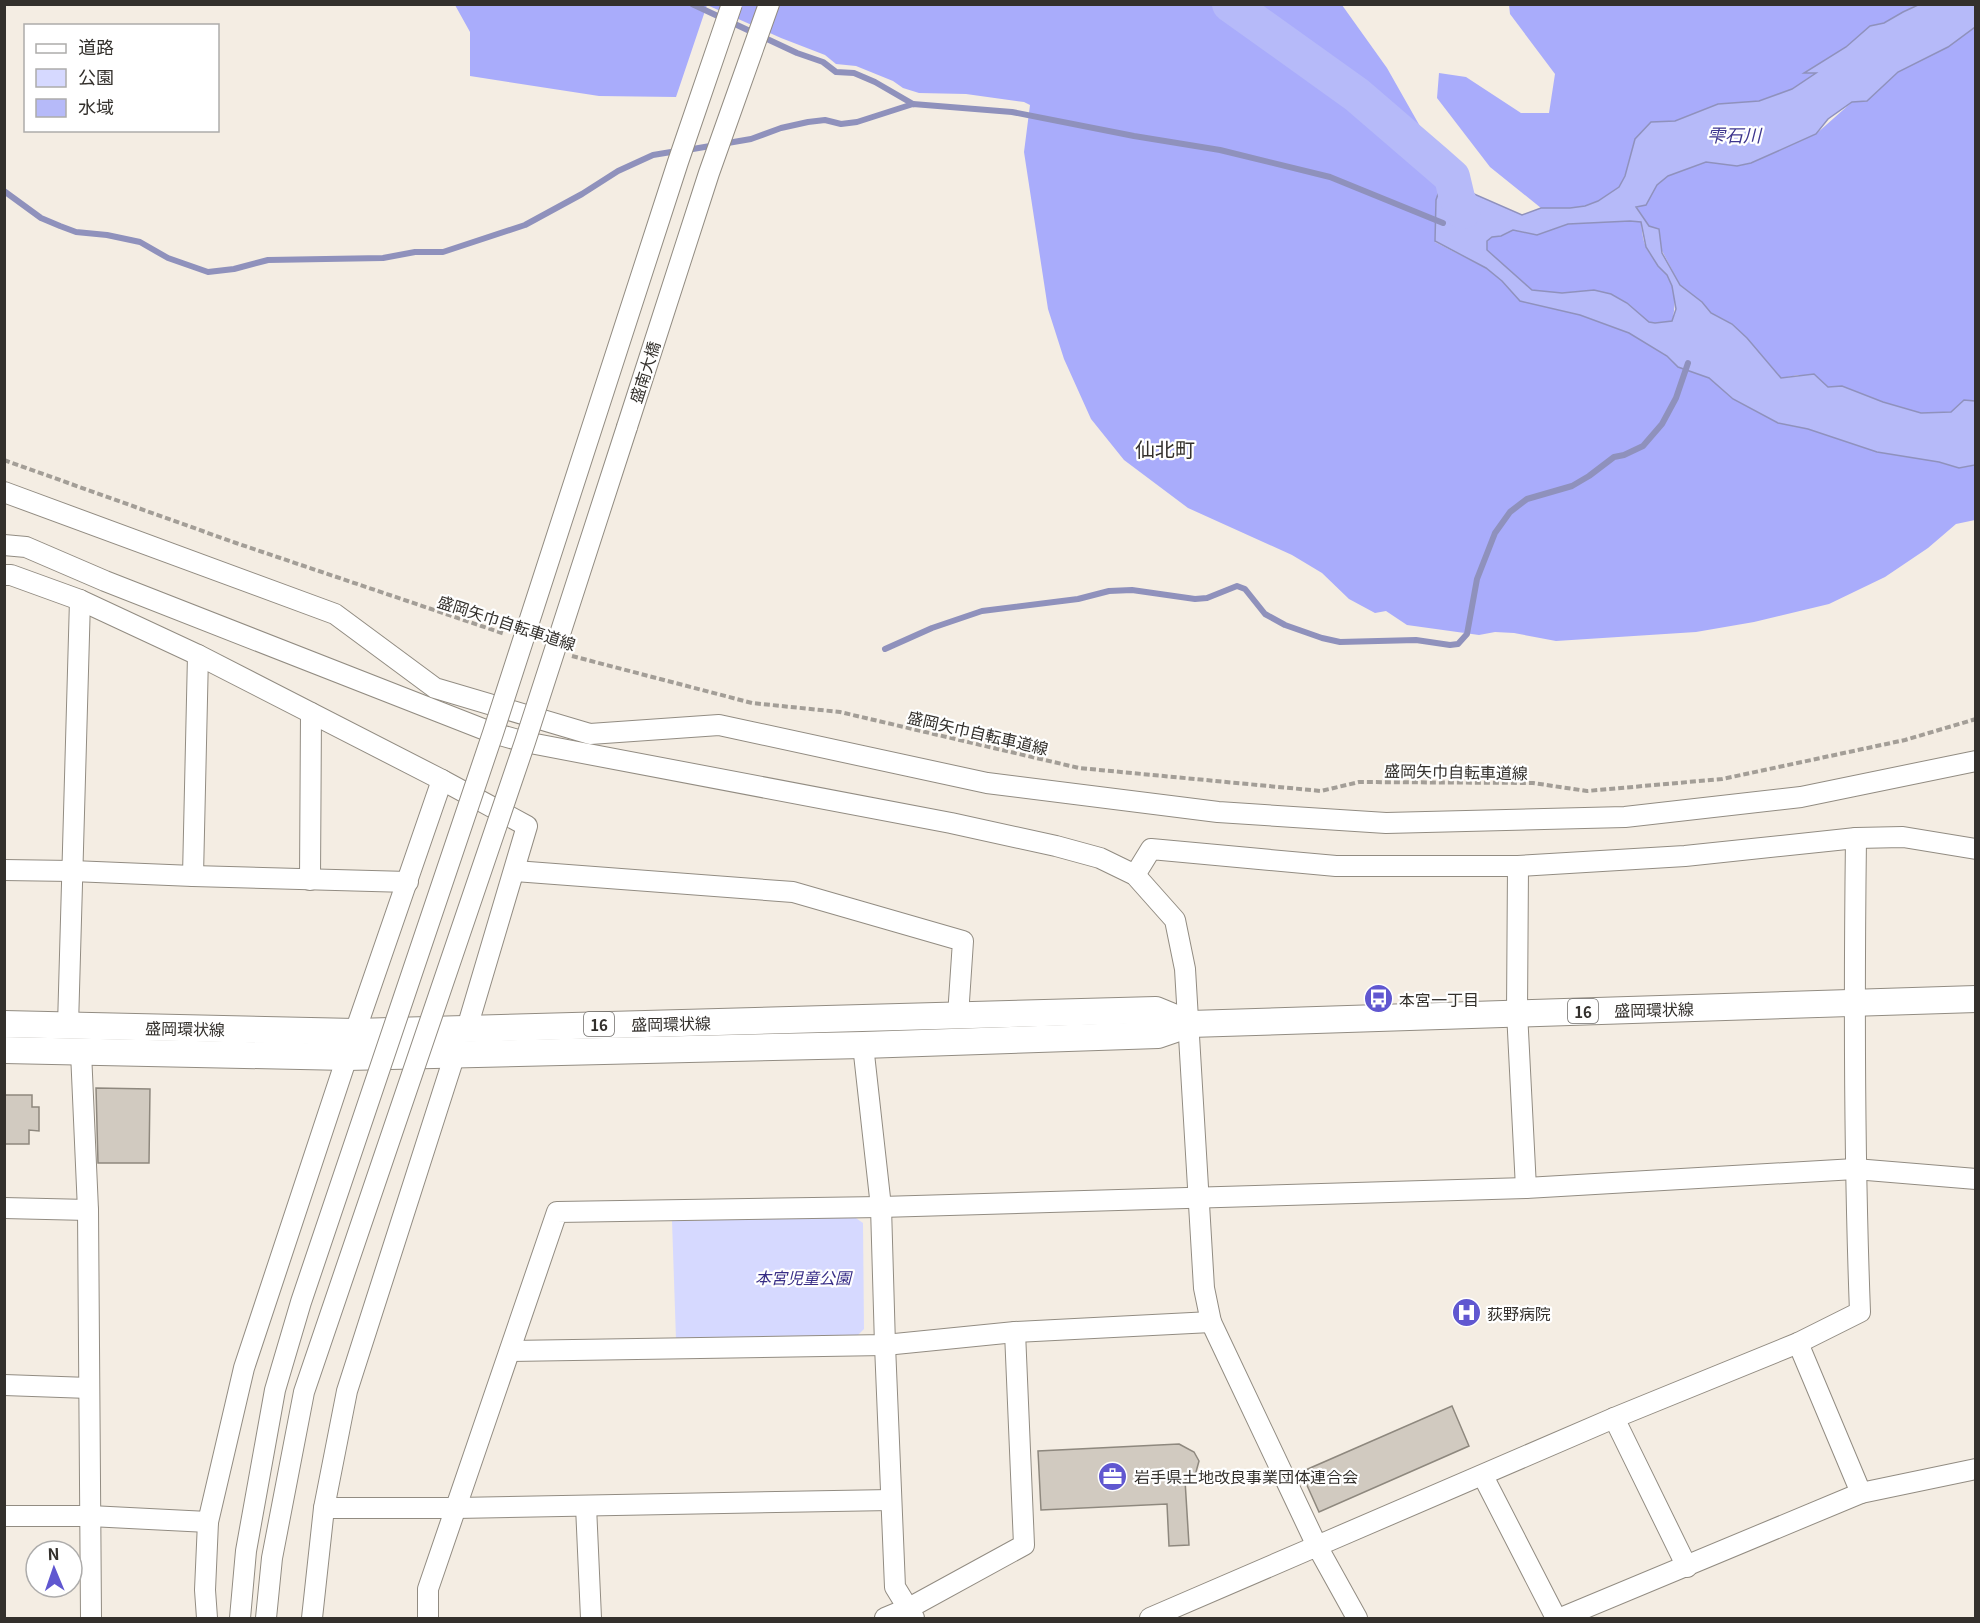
<svg xmlns="http://www.w3.org/2000/svg" width="1980" height="1623" viewBox="0 0 1980 1623" font-family="Georgia,'Noto Sans JP',serif">
	<style>
		.green { fill: #d6d9ff }
		.forest { fill: #a9acfb }
		.water { fill: #b6baf9; stroke: #8f91bc; stroke-width: 1.5; fill-rule: evenodd }
		.lines { fill: none; stroke-linecap: round; stroke-linejoin: round }
		.stream { stroke: #8f91bc; stroke-width: 6 }
		.river { stroke: #b6baf9; stroke-width: 36 }
		.building { fill: #d1cac0; stroke: #8e887e; stroke-width: 1.5 }
		.minor-casing { stroke: #928c82; stroke-width: 22 }
		.major-casing { stroke: #928c82; stroke-width: 28 }
		.path { stroke: #a39e97; stroke-width: 4; stroke-dasharray: 6 3; stroke-linecap: butt }
		.minor { stroke: #fff; stroke-width: 20 }
		.major { stroke: #fff; stroke-width: 26 }
		.minor-bridge-casing { stroke: #928c82; stroke-width: 22; stroke-linecap: butt }
		.minor-bridge { stroke: #fff; stroke-width: 20 }
		.labels { text-anchor: middle; dominant-baseline: central; stroke-width: 4.5; stroke-linejoin: round; paint-order: stroke }
		.shield { fill: #fff; stroke: #706e6b; stroke-width: 1.5 }
		.shield-label { font-size: 15px; font-weight: bold; fill: #33302c }
		.street-label { font-size: 16px; fill: #33302c; stroke: #fff }
		.poi-label { font-size: 16px; fill: #33302c; stroke: #fff; text-anchor: start }
		.park-label { font-size: 16px; font-style: italic; fill: #372d86; stroke: #fff }
		.water-label { font-size: 18px; font-style: italic; fill: #3d358e; stroke: #fff }
		.quarter-label { font-size: 20px; fill: #33302c; stroke: #fff }
	</style>
	<rect width="100%" height="100%" fill="#f4ede3"/>
	<!-- green -->
	<polygon class="green" points="853,1216 863,1223 864,1329 858,1335 676,1339 672,1221"/>
	<!-- forest -->
	<g class="forest">
		<polygon points="455,5 1342,5 1387,68 1421,128 1448,168 1426,169 1426,171 1444,177 1448,186 1436,200 1435,242 1486,268 1502,281 1521,301 1580,315 1629,333 1667,356 1678,367 1709,378 1733,399 1778,423 1808,429 1877,452 1939,462 1959,468 1975,465 1975,520 1956,524 1928,548 1885,577 1829,604 1754,622 1696,632 1556,641 1514,633 1495,632 1479,635 1407,625 1386,611 1375,613 1349,599 1322,573 1292,555 1188,508 1124,460 1091,419 1064,359 1048,309 1024,152 1030,105 1024,102 966,94 919,93 903,88 893,81 856,66 836,64 825,55 781,38 707,5 676,97 599,96 470,76 470,32"/>
		<polygon points="1509,5 1926,5 1918,5 1903,12 1884,23 1870,26 1846,47 1805,72 1817,73 1792,89 1759,101 1718,104 1675,121 1651,122 1635,139 1625,176 1619,187 1598,201 1585,206 1570,208 1541,208 1490,167 1437,98 1439,73 1466,77 1521,113 1549,113 1555,74 1510,14"/>
		<polygon points="1975,27 1975,401 1964,400 1951,412 1921,413 1883,402 1842,386 1828,387 1799,375 1781,378 1747,338 1732,324 1711,313 1702,302 1680,285 1661,249 1659,229 1649,227 1636,206 1646,204 1657,185 1668,176 1706,162 1738,166 1751,163 1816,134 1852,102 1867,101 1898,72 1948,47"/>
		<path d="M1630 221 1641 222C1642 231 1643 242 1647 249 1653 260 1661 266 1667 275 1676 288 1676 307 1672 321L1655 323 1649 322 1627 303 1594 290 1562 293 1532 290 1487 250V241L1492 237 1501 236 1513 230 1537 235 1568 224Z"/>
	</g>
	<!-- water -->
	<path class="water" d="M1926 5H1975V27L1948 47 1898 72 1867 101 1852 102 1828 119 1816 134 1751 163 1737 166 1706 162 1668 176 1657 185 1646 205 1636 207 1649 226 1659 229 1662 253 1680 285 1702 302 1711 313 1732 324 1747 338 1781 378 1814 374 1828 387 1842 386 1883 402 1921 413 1951 412 1964 400 1975 401V465L1959 468 1939 462 1877 452 1808 429 1778 423 1733 399 1709 378 1678 367 1667 356 1629 333 1580 315 1520 301 1502 281 1486 268 1435 241 1436 200 1438 194 1446 191 1448 186 1444 177 1426 171 1425 169 1448 168 1455 165 1458 173V187L1522 215 1541 208H1570L1585 206 1598 201 1619 187 1625 176 1635 139 1651 122 1675 121 1718 104 1759 101 1792 89 1816 73H1804L1846 47 1870 26 1884 23 1903 12 1918 5ZM1630 221 1641 222 1646 247 1658 266 1667 275 1672 286 1676 309 1672 321 1655 323 1649 322 1627 303 1611 294 1594 290 1562 293 1532 290 1487 250V241L1492 237 1501 236 1513 230 1537 235 1568 224Z"/>
	<g class="lines">
		<!-- stream -->
		<g class="stream">
			<polyline points="692,4 797,53 823,62 836,72 854,73 875,82 913,104"/>
			<polyline points="687,150 751,139 781,128 808,122 825,120 841,124 857,122 913,104 1012,112 1134,136 1220,150 1330,177 1443,223"/>
			<polyline points="4,191 41,218 60,226 76,232 107,235 140,242 168,258 208,272 234,269 268,260 383,258 415,252 443,252 525,225 582,194 618,171 653,155 677,151"/>
			<polyline points="885,649 932,628 982,611 1078,599 1109,591 1132,590 1195,599 1207,598 1237,586 1245,589 1265,614 1285,625 1322,638 1340,642 1416,640 1450,645 1458,644 1467,634 1477,579 1495,533 1510,512 1527,499 1572,486 1589,476 1614,457 1624,455 1643,446 1662,424 1676,398 1688,363"/>
		</g>
		<!-- river -->
		<polyline class="river" points="1230,4 1357,95 1436,163 1452,177 1457,198 1463,211"/>
	</g>
	<!-- building -->
	<g class="building">
		<polygon points="96,1088 150,1089 149,1163 98,1163"/>
		<polygon points="4,1095 32,1095 32,1107 39,1107 39,1131 29,1130 29,1144 4,1144"/>
		<polygon points="1452,1406 1469,1446 1319,1512 1301,1472"/>
		<polygon points="1179,1444 1194,1452 1199,1461 1196,1472 1185,1480 1189,1545 1169,1546 1167,1504 1041,1510 1038,1451"/>
	</g>
	<g class="lines">
		<defs>
			<g id="minor">
				<polyline points="627,427 709,173 769,4"/>
				<polyline points="4,492 335,614 435,688 590,734 719,725 987,783 1218,812 1386,823 1625,817 1801,797 1976,761"/>
				<path d="M4 545 26 547 105 581 493 733 525 742 951 823 1056 846 1100 858 1135 875 1175 920 1185 969 1204 1288 1211 1322 1317 1546 1614 1418 1798 1343 1860 1312C1854 1154 1854 996 1856 838"/>
				<polyline points="4,575 11,575 80,600 198,655 442,780 527,826 467,1028"/>
				<polyline points="1518,866 1517,1012 1526,1188"/>
				<polyline points="4,870 72,871 193,876 408,882"/>
				<polyline points="515,871 793,892 963,941 958,1016"/>
				<polyline points="1135,875 1151,849 1336,866 1518,866 1685,856 1856,838 1903,837 1976,849"/>
				<polyline points="193,876 198,655"/>
				<polyline points="310,880 311,713"/>
				<polyline points="68,1026 80,600"/>
				<polyline points="355,1032 442,780"/>
				<polyline points="863,1045 881,1207 885,1345 895,1587 914,1618"/>
				<polyline points="4,1208 88,1210 81,1052"/>
				<polyline points="88,1210 91,1618"/>
				<polyline points="1798,1343 1861,1493"/>
				<polyline points="510,1351 885,1345 1015,1332 1211,1322"/>
				<polyline points="4,1385 89,1388"/>
				<polyline points="1614,1418 1687,1567"/>
				<polyline points="1483,1476 1556,1618"/>
				<polyline points="586,1506 591,1618"/>
				<polyline points="324,1508 456,1508 891,1500"/>
				<polyline points="4,1516 90,1516 208,1522"/>
				<polyline points="207,1618 205,1590 208,1522 244,1368 347,1057"/>
				<polyline points="312,1618 324,1508 347,1391 455,1054"/>
				<polyline points="428,1618 428,1589 557,1212 881,1207 1526,1188 1855,1169 1976,1179"/>
				<polyline points="885,1618 909,1608 1024,1545 1015,1332"/>
				<polyline points="1150,1618 1317,1546 1357,1618"/>
				<polyline points="1561,1618 1861,1493 1976,1469"/>
			</g>
			<g id="major">
				<polyline points="4,1024 355,1032 1156,1010 1190,1024"/>
				<polyline points="4,1050 347,1057 863,1045 1158,1035 1190,1024 1976,999"/>
			</g>
		</defs>
		<!-- minor casing -->
		<use href="#minor" class="minor-casing"/>
		<!-- major casing -->
		<use href="#major" class="major-casing"/>
		<!-- path -->
		<g class="path">
			<polyline points="4,460 236,543 505,634"/>
			<polyline points="572,656 752,703 840,712 1079,768 1321,791 1359,782 1533,783 1587,791 1722,779 1905,740 1976,719"/>
		</g>
		<!-- minor -->
		<use href="#minor" class="minor"/>
		<!-- major -->
		<use href="#major" class="major"/>
		<defs>
			<g id="minor-bridge">
				<polyline points="240,1618 246,1551 275,1390 301,1302 493,733 678,162 732,4"/>
				<polyline points="266,1618 272,1558 304,1392 525,742 627,427"/>
			</g>
		</defs>
		<!-- minor-bridge casing -->
		<use href="#minor-bridge" class="minor-bridge-casing"/>
		<!-- minor-bridge -->
		<use href="#minor-bridge" class="minor-bridge"/>
	</g>
	<!-- icons -->
	<defs>
		<symbol id="bus-disc" viewBox="-11 -11 22 22"><circle r="9.5" fill="#6057d0" stroke="#fff"/><path d="M-5-6H5V4H4V6H2V4H-2V6H-4V4H-5ZM-3.5-4V0h7V-4ZM-3.5 1.2v1.5H-2V1.2ZM2 1.2v1.5H3.5V1.2Z" fill="#fff"/></symbol>
		<symbol id="hospital-disc" viewBox="-11 -11 22 22"><circle r="9.5" fill="#6057d0" stroke="#fff"/><path d="M-5-5h3v3.5h4V-5h3V5h-3V1.5h-4V5h-3Z" fill="#fff"/></symbol>
		<symbol id="office-disc" viewBox="-11 -11 22 22"><circle r="9.5" fill="#6057d0" stroke="#fff"/><path d="M-6-3h4V-5.5h4V-3h4V5H-6ZM-1-4.5V-3h2v-1.5ZM-6 0V1H6V0Z" fill="#fff"/></symbol>
	</defs>
	<g fill-rule="evenodd">
		<use href="#bus-disc" x="1362" y="982" width="33" height="33"/>
		<use href="#hospital-disc" x="1450" y="1296" width="33" height="33"/>
		<use href="#office-disc" x="1096" y="1460" width="33" height="33"/>
	</g>
	<g class="labels">
		<!-- shield labels -->
		<g class="shield">
			<rect x="1568" y="999" width="30" height="24" rx="4.5"/>
			<rect x="584" y="1012" width="30" height="24" rx="4.5"/>
		</g>
		<g class="shield-label">
			<text x="1583" y="1011">16</text>
			<text x="599" y="1024">16</text>
		</g>
		<!-- street labels -->
		<g class="street-label">
			<text transform="translate(644 372) rotate(-72)">盛南大橋</text>
			<text transform="translate(507 622) rotate(18)">盛岡矢巾自転車道線</text>
			<text transform="translate(978 732) rotate(13)">盛岡矢巾自転車道線</text>
			<text transform="translate(1456 771) rotate(1)">盛岡矢巾自転車道線</text>
			<text transform="translate(1654 1009) rotate(-1)">盛岡環状線</text>
			<text transform="translate(671 1023) rotate(-1)">盛岡環状線</text>
			<text transform="translate(185 1028) rotate(1)">盛岡環状線</text>
		</g>
		<!-- poi labels -->
		<g class="poi-label">
			<text x="1399" y="999">本宮一丁目</text>
			<text x="1487" y="1313">荻野病院</text>
			<text x="1134" y="1476">岩手県土地改良事業団体連合会</text>
		</g>
		<!-- park labels -->
		<g class="park-label">
			<text x="803" y="1277">本宮児童公園</text>
		</g>
		<!-- water labels -->
		<g class="water-label">
			<text x="1734" y="134">雫石川</text>
		</g>
		<!-- quarter labels -->
		<g class="quarter-label">
			<text x="1165" y="448">仙北町</text>
		</g>
	</g>
	<!-- border -->
	<rect width="1980" height="1623" fill="none" stroke="#33302c" stroke-width="12"/>
	<!-- legend -->
	<rect x="24" y="24" width="195" height="108" fill="#ffffff" stroke="#adacab" stroke-width="1.5"/>
	<rect x="36" y="44" width="30" height="9" fill="#ffffff" stroke="#adacab" stroke-width="1.5"/>
	<text x="78" y="54" font-size="18" fill="#33302c">道路</text>
	<rect x="36" y="69" width="30" height="18" fill="#d6d9ff" stroke="#adacab" stroke-width="1.5"/>
	<text x="78" y="84" font-size="18" fill="#33302c">公園</text>
	<rect x="36" y="99" width="30" height="18" fill="#b6baf9" stroke="#adacab" stroke-width="1.5"/>
	<text x="78" y="114" font-size="18" fill="#33302c">水域</text>
	<!-- north arrow -->
	<g transform="translate(54 1569) rotate(358)"><circle r="28" fill="#ffffff" stroke="#adacab" stroke-width="1.5"/>
	<path d="M0-4.5L10 22L0 15L-10 22Z" fill="#6057d0"/>
	<text y="-9" font-size="16" font-weight="bold" text-anchor="middle" fill="#33302c">N</text>
	</g>
</svg>
